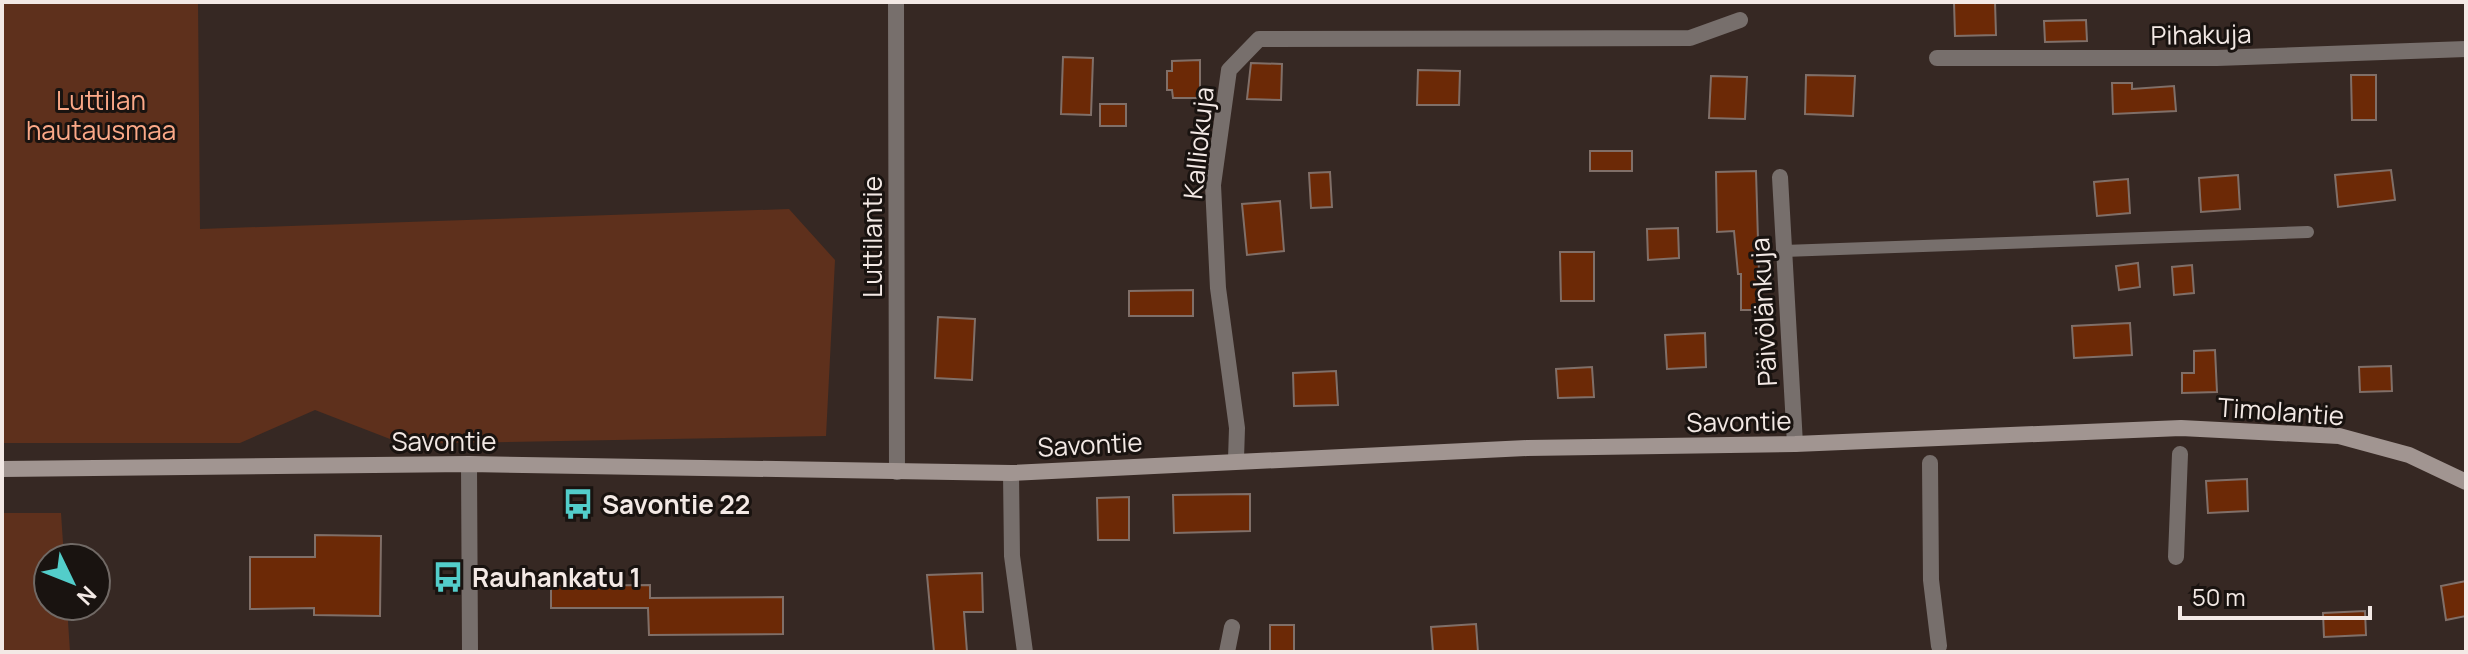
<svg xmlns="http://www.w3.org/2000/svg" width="2468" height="654" viewBox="0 0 2468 654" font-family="Manrope,sans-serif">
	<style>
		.green { fill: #5e301c }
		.building { fill: #6c2906; stroke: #806f68; stroke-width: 2 }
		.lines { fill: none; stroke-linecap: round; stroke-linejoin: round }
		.lane { stroke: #776f6c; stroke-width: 12 }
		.street { stroke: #776f6c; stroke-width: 16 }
		.secondary { stroke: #a19591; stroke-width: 16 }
		.labels { text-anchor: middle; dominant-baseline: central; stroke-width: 6; stroke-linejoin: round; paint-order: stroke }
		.street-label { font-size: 26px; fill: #f3e9e5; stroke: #191310 }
		.park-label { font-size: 26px; fill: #fca988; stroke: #191310 }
		.poi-label { font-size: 26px; font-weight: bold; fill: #f3e9e5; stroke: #191310; text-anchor: start }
	</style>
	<rect width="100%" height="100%" fill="#362823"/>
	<!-- green -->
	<g class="green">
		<polygon points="2,2 198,2 200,229 789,209 835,260 826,436 403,444 315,410 240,443 2,443"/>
		<polygon points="2,513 61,513 64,558 48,558 48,606 67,606 70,652 2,652"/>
	</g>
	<!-- building -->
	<g class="building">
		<polygon points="1954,2 1995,2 1996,35 1955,36"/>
		<polygon points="2086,20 2087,41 2045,42 2044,21"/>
		<polygon points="1063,57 1093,58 1091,115 1061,114"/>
		<polygon points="1200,60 1200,98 1173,98 1172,90 1167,90 1167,71 1172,71 1172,61"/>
		<polygon points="1251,63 1282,64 1281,100 1247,99"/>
		<polygon points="1418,70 1460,71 1459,105 1417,105"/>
		<polygon points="1806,75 1855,76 1853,116 1805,114"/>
		<polygon points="2351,75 2376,75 2376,120 2352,120"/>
		<polygon points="1711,76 1747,77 1745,119 1709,118"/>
		<polygon points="2112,83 2132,83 2132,89 2174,86 2176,111 2113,114"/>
		<rect x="1100" y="104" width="26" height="22"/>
		<rect x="1590" y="151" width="42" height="20"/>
		<polygon points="2391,170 2395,200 2338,207 2335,175"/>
		<polygon points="1756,171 1760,310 1741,310 1741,274 1738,274 1734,231 1717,232 1716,172"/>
		<polygon points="1330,172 1332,207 1311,208 1309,173"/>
		<polygon points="2238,175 2240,209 2201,212 2199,178"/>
		<polygon points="2128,179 2130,213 2097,216 2094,182"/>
		<polygon points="1280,201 1284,251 1247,255 1242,204"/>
		<polygon points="1678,228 1679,258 1648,260 1647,229"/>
		<polygon points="1560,252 1594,252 1594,301 1561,301"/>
		<polygon points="2138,263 2140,287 2119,290 2116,266"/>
		<polygon points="2192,265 2194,293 2174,295 2172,267"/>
		<polygon points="1193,290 1193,316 1129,316 1129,291"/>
		<polygon points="938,317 975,319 972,380 935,378"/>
		<polygon points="2130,323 2132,355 2074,358 2072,326"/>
		<polygon points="1705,333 1706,367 1667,369 1665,335"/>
		<polygon points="2215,350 2217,392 2182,393 2182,373 2194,373 2194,351"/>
		<polygon points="2391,366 2392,391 2360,392 2359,367"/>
		<polygon points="1592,367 1594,397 1558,398 1556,369"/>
		<polygon points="1336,371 1338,405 1294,406 1293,373"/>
		<polygon points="2247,479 2248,511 2208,513 2206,481"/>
		<polygon points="1250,494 1250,531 1174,533 1173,495"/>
		<polygon points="1129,497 1129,540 1098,540 1097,498"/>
		<polygon points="315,535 381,536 380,616 314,615 314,608 250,609 250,557 315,557"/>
		<polygon points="982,573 983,612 964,612 967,652 934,652 927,575"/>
		<polygon points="2466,581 2466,616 2446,620 2441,586"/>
		<polygon points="650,585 650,598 783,597 783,634 649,635 648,608 551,608 551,586"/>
		<polygon points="2365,611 2366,635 2324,637 2323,613"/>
		<polygon points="1476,624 1478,652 1433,652 1431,627"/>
		<rect x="1270" y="625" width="24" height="27"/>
	</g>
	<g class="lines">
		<!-- lane -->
		<polyline class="lane" points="1784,251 2308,232"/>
		<!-- street -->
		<g class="street">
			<polyline points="896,2 897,472"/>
			<polyline points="1937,58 2217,58 2466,49"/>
			<polyline points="1780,177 1795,444"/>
			<polyline points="1236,459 1237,428 1218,288 1213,185 1229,70 1259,39 1690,38 1740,20"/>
			<polyline points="1930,463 1931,580 1939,646"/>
			<polyline points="469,464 470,652"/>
			<polyline points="1011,473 1012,556 1025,652"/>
			<polyline points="2176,557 2180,454"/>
			<polyline points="1227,652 1232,627"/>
		</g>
		<!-- secondary -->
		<polyline class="secondary" points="2,469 469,464 1011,473 1527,448 1795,444 2181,428 2339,436 2409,455 2466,482"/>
	</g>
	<!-- icons -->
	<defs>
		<symbol id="bus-bare" viewBox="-9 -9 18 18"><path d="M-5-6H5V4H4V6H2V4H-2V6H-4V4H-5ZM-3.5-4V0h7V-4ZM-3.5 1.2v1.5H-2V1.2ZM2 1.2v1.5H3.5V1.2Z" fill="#53cdca" stroke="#191310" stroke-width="2.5" paint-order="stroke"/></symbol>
	</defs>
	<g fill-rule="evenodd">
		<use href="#bus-bare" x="556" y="482" width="44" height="44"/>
		<use href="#bus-bare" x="426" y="555" width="44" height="44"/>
	</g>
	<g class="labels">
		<!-- street labels -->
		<g class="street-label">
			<text transform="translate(2201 34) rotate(-1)">Pihakuja</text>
			<text transform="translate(1198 143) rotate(-84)">Kalliokuja</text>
			<text transform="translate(872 237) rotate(-90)">Luttilantie</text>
			<text transform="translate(1763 312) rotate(-93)">Päivölänkuja</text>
			<text transform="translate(2281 411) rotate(4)">Timolantie</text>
			<text transform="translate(1739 421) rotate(-1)">Savontie</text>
			<text x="444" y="441">Savontie</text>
			<text transform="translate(1090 444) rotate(-3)">Savontie</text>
		</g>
		<!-- park labels -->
		<g class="park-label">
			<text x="101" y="100">Luttilan<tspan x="101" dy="30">hautausmaa</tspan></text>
		</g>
		<!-- poi labels -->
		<g class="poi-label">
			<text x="602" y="504">Savontie 22</text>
			<text x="472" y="577">Rauhankatu 1</text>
		</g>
	</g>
	<!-- border -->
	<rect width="2468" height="654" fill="none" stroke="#f3e9e5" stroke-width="8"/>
	<!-- north arrow -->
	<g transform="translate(72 582) rotate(133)"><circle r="38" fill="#191310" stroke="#706965" stroke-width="2"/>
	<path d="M0-6L14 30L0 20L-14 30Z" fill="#53cdca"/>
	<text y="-12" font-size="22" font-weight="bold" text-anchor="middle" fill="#f3e9e5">N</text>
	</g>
	<!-- scale -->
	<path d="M2180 606v12h190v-12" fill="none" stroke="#f3e9e5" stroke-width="4"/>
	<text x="2192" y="606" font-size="24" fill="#f3e9e5" stroke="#191310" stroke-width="6" paint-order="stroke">50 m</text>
</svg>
